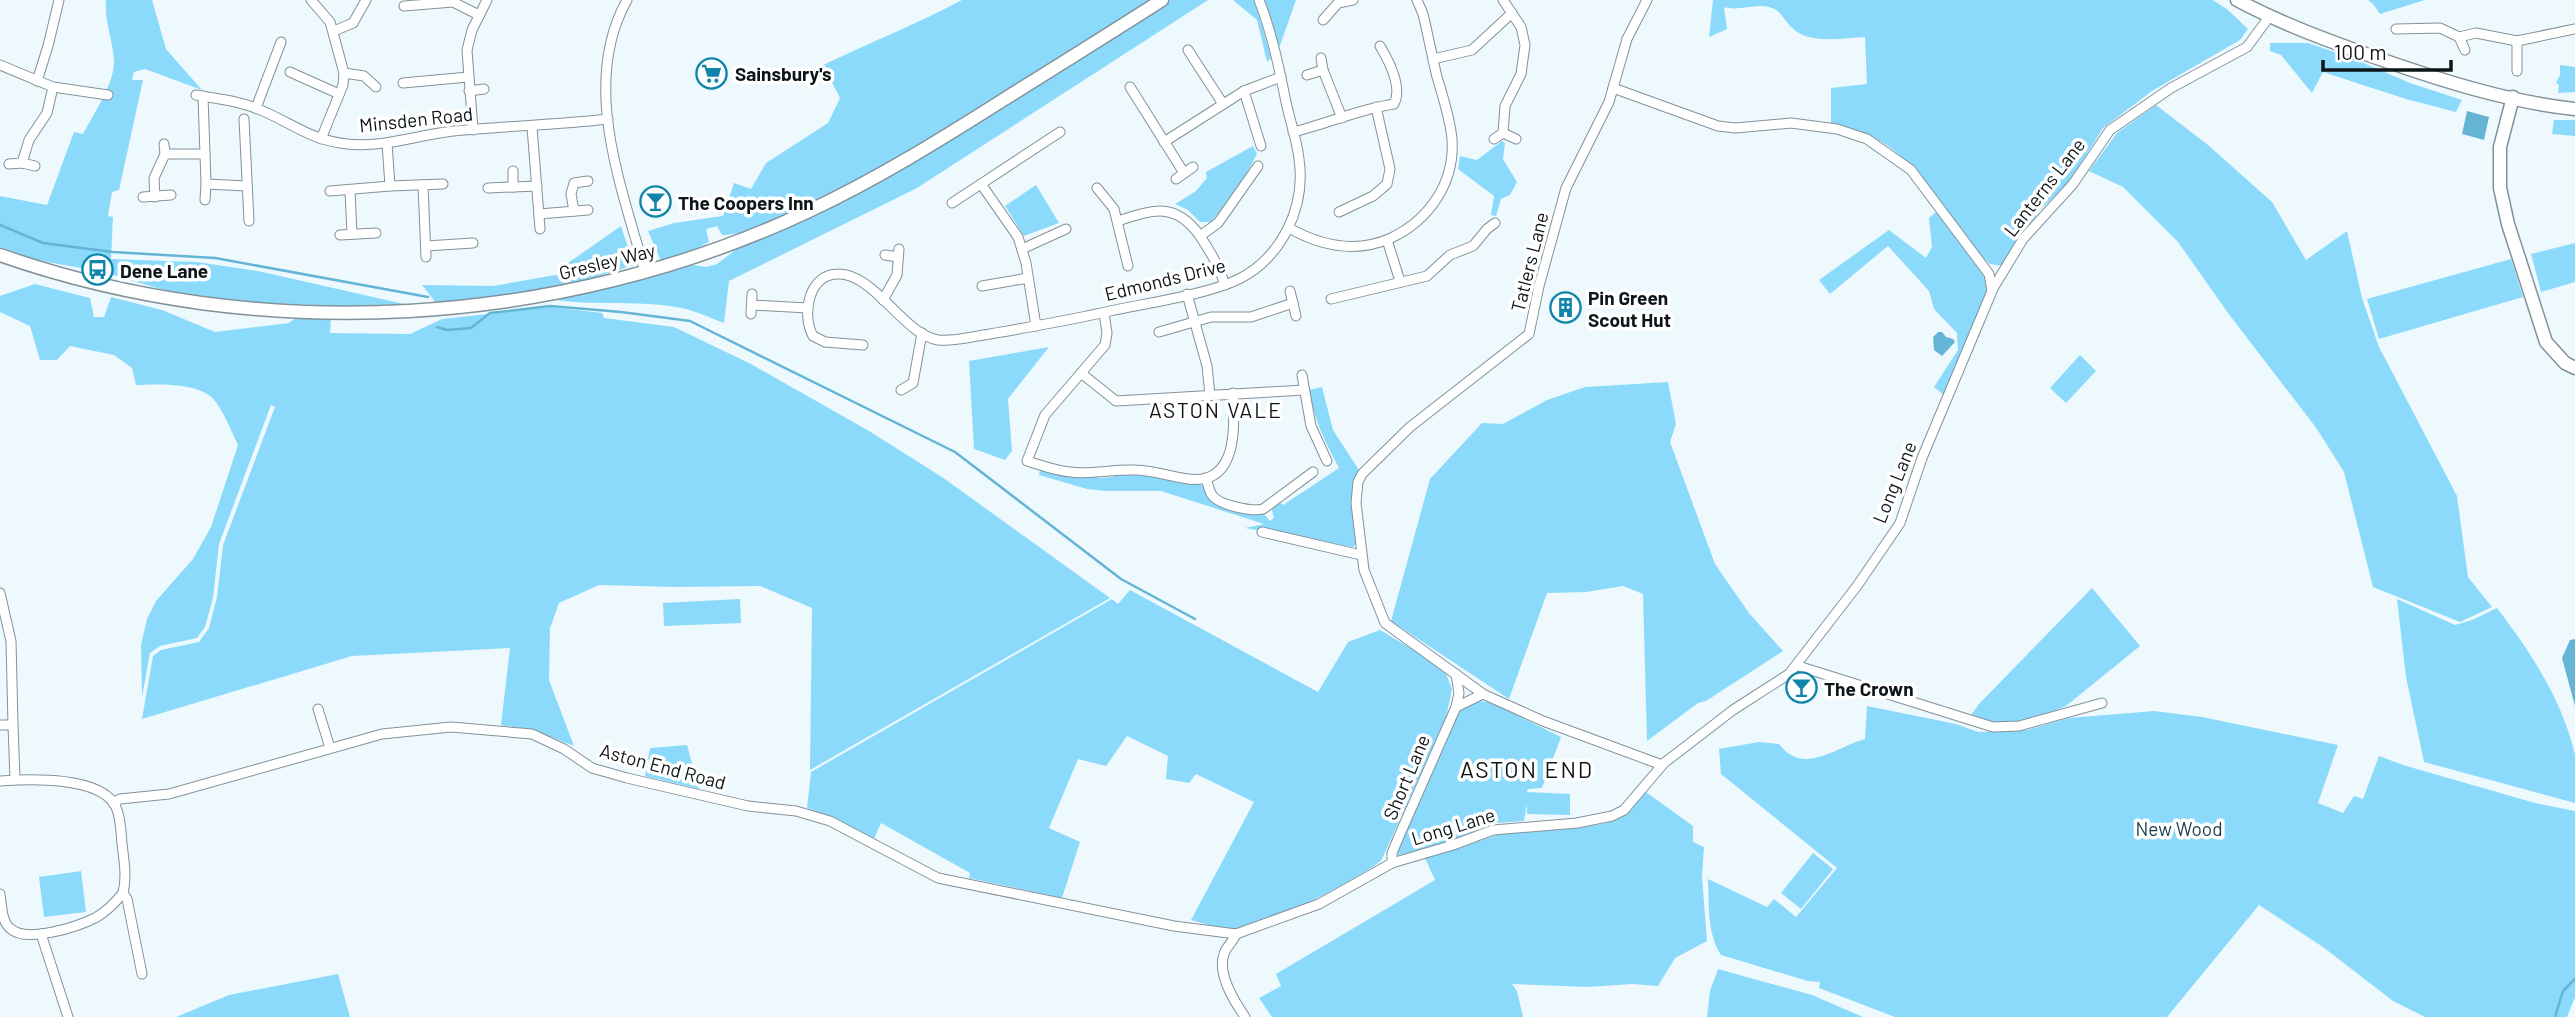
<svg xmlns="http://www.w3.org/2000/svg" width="2575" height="1017" viewBox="0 0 2575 1017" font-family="Barlow,sans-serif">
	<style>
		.green { fill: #8bdafc }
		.water { fill: #64b4d5 }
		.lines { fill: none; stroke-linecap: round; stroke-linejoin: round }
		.stream { stroke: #64b4d5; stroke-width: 2.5 }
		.street-casing { stroke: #82929a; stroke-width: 11 }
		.secondary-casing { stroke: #82929a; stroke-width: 15 }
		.street { stroke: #fff; stroke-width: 9 }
		.secondary { stroke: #fff; stroke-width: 12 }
		.labels { text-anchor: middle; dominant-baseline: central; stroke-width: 7; stroke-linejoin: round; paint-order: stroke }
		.poi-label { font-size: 19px; font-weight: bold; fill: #0e1518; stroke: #fff; text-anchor: start }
		.street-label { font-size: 19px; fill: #0e1518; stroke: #fff }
		.park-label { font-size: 19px; fill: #163b4a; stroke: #fff }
		.neighbourhood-label { font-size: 21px; letter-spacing: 2px; fill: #0e1518; stroke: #fff }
		.quarter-label { font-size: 23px; letter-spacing: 2px; fill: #0e1518; stroke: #fff }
	</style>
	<rect width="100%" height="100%" fill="#eef9fe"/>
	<!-- green -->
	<g class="green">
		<path d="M106 0H152L166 49 202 90 145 69 134 72 132 80H143L119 190 112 192 108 216 113 217 111 259 197 262 258 271 404 304 342 306 248 302 167 291 103 272 31 259 0 247V196L47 205 74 132 83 134C93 115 115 82 114 61 113 40 104 21 106 0Z"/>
		<path d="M962 0H1152C1037 73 923 155 797 210 771 222 752 234 722 235L717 226 706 229 709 242 688 253 661 261 648 231 674 223 723 216 734 183 751 189 766 163 828 123 840 98 823 65C869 43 917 24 962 0Z"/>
		<path d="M1171 0H1208L917 188 729 281 724 323C710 318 696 311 682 308 641 300 598 306 556 300L688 264 706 267 717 264 743 244 824 211 891 175Z"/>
		<polygon points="1233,0 1255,0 1271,58 1267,62 1257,20"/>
		<polygon points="1264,0 1296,0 1278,51 1266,5"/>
		<path d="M1713 0H2213L2228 10 2248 29 2240 40 2152 91 2103 128 2069 182 2035 215 2039 218 2003 266 1990 264 1981 256C1967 239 1953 222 1940 205 1907 158 1890 136 1831 124V88L1867 84 1865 37C1843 38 1808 45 1791 27 1785 21 1781 11 1772 8 1757 2 1740 12 1724 7L1727 29 1709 37Z"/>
		<polygon points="2368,0 2425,0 2380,14 2373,4"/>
		<polygon points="2270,43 2308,43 2352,58 2410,83 2462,100 2456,112 2406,99 2323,72 2312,93 2281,55 2270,51"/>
		<polygon points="2560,65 2575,67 2575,92 2558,93 2559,85 2556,83 2560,75"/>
		<polygon points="2156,105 2208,145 2272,202 2306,260 2347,231 2362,298 2379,347 2457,496 2468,577 2492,607 2460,622 2373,587 2344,472 2317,429 2228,313 2178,242 2123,187 2089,171 2117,133"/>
		<polygon points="2554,120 2575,120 2575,136 2552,134"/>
		<polygon points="1502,141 1505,143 1503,159 1517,182 1510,195 1501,199 1496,216 1491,215 1494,196 1458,169 1460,156 1477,160"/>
		<polygon points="1253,146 1257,154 1239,187 1211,222 1200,222 1188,210 1175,204 1196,191 1207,178 1206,172"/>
		<polygon points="1036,185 1059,223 1024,236 1005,206"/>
		<polygon points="1936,212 1983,275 1989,293 1944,395 1934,387 1958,350 1957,333 1934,309 1929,291 1888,246 1830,294 1819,280 1889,230 1926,258 1932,247 1929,218"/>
		<polygon points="621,226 634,265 571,285 499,297 436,303 422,285 493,286 567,273 565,265"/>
		<polygon points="2575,243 2575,282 2541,292 2531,254"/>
		<polygon points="2511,259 2523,297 2379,339 2367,299"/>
		<path d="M35 284 90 298 94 317H104L111 297 162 310 215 332 289 323C302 312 315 316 331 319L330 333 410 334 442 319 550 307 602 313 604 318 674 327 751 364 869 431 942 477 1110 598 810 770 812 608 760 586 676 587 599 585 559 603 550 628 549 680 574 746 533 730 501 725 510 648 352 656 142 719 153 656 161 650 199 642 209 628 217 597 223 545 275 407 271 405 219 544 213 598 205 627 197 638 160 646 150 653 142 697 141 645 147 619 156 601 193 559 211 527 238 445C231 431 225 414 215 401 201 382 157 384 136 385L132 368 114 355 70 346 57 360H40L30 326 0 312V296Z"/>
		<polygon points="1049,347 1008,399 1012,451 1005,460 974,449 969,361"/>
		<polygon points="2080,355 2096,371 2066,403 2050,388"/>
		<polygon points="1668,382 1676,424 1670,442 1715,564 1749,613 1783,651 1706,701 1698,703 1647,741 1643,594 1623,586 1586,592 1547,593 1509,699 1391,621 1430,479 1482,423 1503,424 1547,400 1585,387"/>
		<path d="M1322 387 1333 430 1359 470 1355 479 1356 544 1353 547 1245 528 1264 524 1161 491H1106L1087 489 1039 475 1040 469 1095 476 1099 478 1113 477 1116 474 1161 476 1163 479 1179 483C1189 478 1203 481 1207 493L1246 513 1264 514 1270 521 1274 518 1271 507 1279 501 1283 505 1339 468C1325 442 1314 419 1309 390Z"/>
		<path d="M2092 588 2140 646 2066 706C2028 723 2009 726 1968 719L1979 704Z"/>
		<path d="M1130 590 1318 692 1348 642 1380 630 1435 663 1445 671 1452 689 1446 718 1381 861C1354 881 1259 932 1228 929 1215 928 1203 923 1191 920L1254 802 1196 774 1189 783 1166 779 1168 756 1127 736 1106 766 1078 759 1049 828 1080 842 1062 898 969 878 970 873 881 823 874 839 837 819 807 808 811 772 1112 599 1118 604Z"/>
		<polygon points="740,599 741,623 664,626 663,603"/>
		<path d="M2397 599 2455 625 2472 620 2497 608C2530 651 2563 701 2575 755 2575 769 2575 788 2575 803L2424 762 2406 677Z"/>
		<polygon points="1474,701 1490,702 1561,737 1542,788 1528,789 1527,792 1570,794 1570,815 1527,814 1527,804 1524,821 1496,823 1440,846 1398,855 1397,853 1453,719 1466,705"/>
		<path d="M1867 706 1956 724 1978 732 2027 730 2069 718 2154 711 2202 717 2338 745 2318 803 2343 813 2354 796 2363 799 2379 756 2403 765 2535 803 2575 811V997L2567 1017H2425L2393 1001 2323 947 2259 905 2167 1017H1895L1819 988 1820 982 1808 981 1721 955C1707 934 1709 904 1708 879L1767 907 1774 899 1796 917 1837 868 1721 774 1719 749 1759 742 1779 744C1803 776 1834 748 1865 739Z"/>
		<polygon points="687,745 699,789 645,776 650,748"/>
		<polygon points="1646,792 1693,826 1693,842 1704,847 1702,877 1707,941 1675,958 1658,986 1632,984 1587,987 1512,984 1517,991 1523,1017 1272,1017 1259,998 1281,986 1276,974 1435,880 1424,856 1463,847 1497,835 1518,831 1577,828 1603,824 1625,815"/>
		<polygon points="1813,853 1833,869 1801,909 1781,893"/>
		<polygon points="81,871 86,912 44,917 39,877"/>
		<polygon points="1718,969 1812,995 1863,1017 1707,1017 1710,991"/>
		<polygon points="338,974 350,1017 176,1017 229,995"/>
	</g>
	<!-- water -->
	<g class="water">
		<polygon points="2467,111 2489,117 2484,140 2462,134"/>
		<polygon points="1938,332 1942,332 1946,337 1953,339 1955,342 1942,356 1934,350 1933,337"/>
		<polygon points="2575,639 2575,706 2562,658 2570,640"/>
	</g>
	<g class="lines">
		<!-- stream -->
		<g class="stream">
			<polyline points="0,225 43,243 113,252 215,258 428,297"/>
			<polyline points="437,327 447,330 471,328 490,313 550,306 621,312 690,321 955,452 1121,579 1195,619"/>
			<polyline points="2555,1017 2563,991 2575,979"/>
		</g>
		<defs>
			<g id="street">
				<polyline points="311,0 330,22 344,73 343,85 321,139"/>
				<path d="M627 0C580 84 622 187 645 272"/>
				<polyline points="1647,0 1627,39 1609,102 1566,188 1539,286 1529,334 1410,427 1362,474 1358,482 1356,503 1364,570 1385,623 1483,694 1543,721 1662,765"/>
				<polyline points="404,6 453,2 479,15"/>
				<polyline points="1323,20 1338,3 1353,0"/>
				<polyline points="2396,29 2440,28 2459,37 2476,33 2517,41 2575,29"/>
				<polyline points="334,31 353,23 366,0"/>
				<polyline points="2459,37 2465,50"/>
				<polyline points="2517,41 2517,71"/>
				<polyline points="1188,50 1223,104"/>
				<polyline points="1321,58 1323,70 1342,118"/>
				<polyline points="1433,59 1472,50 1512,13"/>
				<polyline points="0,65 53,87 108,95"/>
				<polyline points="290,72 339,94"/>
				<polyline points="344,73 364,76 376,87"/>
				<polyline points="1307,75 1323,70"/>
				<polyline points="37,81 48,46 59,0"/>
				<polyline points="403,83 468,77"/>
				<polyline points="1130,87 1184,173"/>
				<polyline points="469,91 484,89"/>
				<polyline points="1244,91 1261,146"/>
				<path d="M196 95C217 99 237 100 258 109 291 122 309 140 347 144 383 148 418 135 453 131 504 126 556 125 608 119"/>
				<polyline points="203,96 206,184 205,200"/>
				<polyline points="256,108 281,42"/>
				<polyline points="244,119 249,221"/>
				<polyline points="532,127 540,229"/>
				<polyline points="473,130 467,50 472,30 487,0"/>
				<path d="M1293 132C1327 124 1359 109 1394 104 1403 87 1389 61 1380 46"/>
				<polyline points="1503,133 1505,106 1521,74 1525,45 1521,27 1503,0"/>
				<polyline points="1503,133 1516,139"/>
				<polyline points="1494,139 1503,133"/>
				<polyline points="1164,142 1244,91 1281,77"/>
				<polyline points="165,154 205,154"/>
				<polyline points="22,163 35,166"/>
				<polyline points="9,164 22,163 29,140 47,113 53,87"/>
				<polyline points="513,171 513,187"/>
				<polyline points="1176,179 1193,167"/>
				<polyline points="206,184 247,186"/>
				<polyline points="981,184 1018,237 1026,263 1036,326"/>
				<polyline points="423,185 426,257"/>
				<polyline points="390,186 443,184"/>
				<polyline points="488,188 537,186"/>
				<polyline points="1097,188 1114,209 1128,266"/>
				<polyline points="350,190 352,234"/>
				<polyline points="330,191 390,186 387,143"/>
				<polyline points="143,197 171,195"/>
				<polyline points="155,197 154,178 165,154 164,144"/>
				<polyline points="952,203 1060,132"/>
				<polyline points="574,211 571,194 574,183 588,181"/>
				<polyline points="1339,212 1373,196 1387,184 1390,169 1376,107"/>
				<polyline points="539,214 588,210"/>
				<path d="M1118 221C1154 209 1176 202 1200 236 1211 253 1219 266 1225 285"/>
				<path d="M1289 228C1321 246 1355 254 1391 238 1429 220 1455 183 1452 139 1450 118 1443 97 1437 77 1432 56 1428 35 1423 14L1417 0"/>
				<polyline points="340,235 376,233"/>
				<polyline points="1200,236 1218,223 1258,166"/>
				<polyline points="1387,240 1400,281"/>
				<polyline points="426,246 473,243"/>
				<polyline points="1022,249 1066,229"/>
				<polyline points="885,255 898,257"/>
				<polyline points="982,286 1028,278"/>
				<polyline points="1992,290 2023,239 2073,184 2110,130 2171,88 2247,47 2269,17"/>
				<polyline points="1290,291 1296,316"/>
				<polyline points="1187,294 1207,366 1210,395"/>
				<polyline points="1331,299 1427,276 1450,255 1473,246 1487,229 1495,223"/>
				<polyline points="883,300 897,275 899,249"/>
				<polyline points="752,305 808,308"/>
				<path d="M1104 313 1107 333 1105 345 1045 415 1027 461C1041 465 1055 471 1070 472 1091 475 1113 469 1135 470 1153 470 1170 477 1188 479 1238 486 1235 426 1233 393"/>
				<polyline points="751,314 752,294"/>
				<polyline points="1159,332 1211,317 1251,317 1293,303"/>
				<path d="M863 345 825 342 813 336C801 314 809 274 838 274 874 273 904 335 938 340 954 342 974 336 990 334 1030 327 1071 320 1110 311 1147 303 1206 295 1239 279 1282 257 1306 207 1299 159 1297 140 1290 121 1286 102 1279 68 1272 33 1259 0"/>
				<polyline points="1081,373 1116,401 1304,390"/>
				<polyline points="1302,375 1311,426 1327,461"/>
				<polyline points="901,390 913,383 922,333"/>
				<path d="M1206 478C1208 484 1209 491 1212 495 1218 505 1252 512 1263 509L1313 472"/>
				<polyline points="1262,532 1361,555"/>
				<polyline points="0,593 11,641 13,725"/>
				<polyline points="1798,666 1993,727 2019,726 2102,703"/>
				<polyline points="1456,707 1483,694"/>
				<polyline points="318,709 330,748"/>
				<polyline points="0,725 13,725 15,780"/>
				<path d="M0 781C29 779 101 776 116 807 121 818 121 833 122 844 124 861 127 877 123 893L127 899 142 974"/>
				<polyline points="113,803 120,799 169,794 382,734 451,727 532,734 564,749 592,768 627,778 748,806 796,811 830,821 938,878 1174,926 1236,934"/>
				<polyline points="1392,863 1392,853 1400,834 1456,707 1459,693 1456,674"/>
				<path d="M0 894C2 905 1 922 11 929 27 943 77 927 95 918 106 912 115 903 123 893"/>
				<polyline points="41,934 68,1017"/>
				<polyline points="1236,934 1319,904 1392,863 1453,845 1493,830 1577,823 1612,816 1624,810 1664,763 1733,710 1789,674 1857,586 1900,523 1922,458 1992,291 1989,274 1911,170 1867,139 1837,129 1791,123 1735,128 1718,126 1613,88"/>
				<path d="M1236 934C1233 942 1226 947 1224 954 1217 974 1234 1001 1245 1017"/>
			</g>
			<g id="secondary">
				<path d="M2237 0C2282 24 2329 41 2377 58 2440 80 2508 102 2575 109"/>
				<polyline points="2513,97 2500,147 2500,188 2508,224 2546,342 2565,363 2575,368"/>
				<path d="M0 255C260 346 560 328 809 211 877 179 940 140 1003 100 1056 67 1109 34 1162 0"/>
			</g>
		</defs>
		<!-- street casing -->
		<use href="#street" class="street-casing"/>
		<!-- secondary casing -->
		<use href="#secondary" class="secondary-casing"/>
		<!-- street -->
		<use href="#street" class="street"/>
		<!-- secondary -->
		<use href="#secondary" class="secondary"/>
	</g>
	<!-- icons -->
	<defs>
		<symbol id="supermarket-ring" viewBox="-11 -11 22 22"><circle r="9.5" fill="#fff" stroke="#1085aa" stroke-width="1.5"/><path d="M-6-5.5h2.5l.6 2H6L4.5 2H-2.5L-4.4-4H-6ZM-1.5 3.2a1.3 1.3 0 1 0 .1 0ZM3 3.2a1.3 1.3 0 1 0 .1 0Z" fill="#1085aa"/></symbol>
		<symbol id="bar-ring" viewBox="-11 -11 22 22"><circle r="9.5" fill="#fff" stroke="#1085aa" stroke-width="1.5"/><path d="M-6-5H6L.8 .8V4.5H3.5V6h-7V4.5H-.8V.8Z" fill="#1085aa"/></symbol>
		<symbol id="bus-ring" viewBox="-11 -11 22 22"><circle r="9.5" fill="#fff" stroke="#1085aa" stroke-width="1.5"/><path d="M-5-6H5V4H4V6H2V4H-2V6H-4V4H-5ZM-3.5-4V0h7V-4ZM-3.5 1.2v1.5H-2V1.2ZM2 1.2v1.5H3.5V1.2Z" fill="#1085aa"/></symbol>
		<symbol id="building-ring" viewBox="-11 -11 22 22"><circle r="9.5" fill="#fff" stroke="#1085aa" stroke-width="1.5"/><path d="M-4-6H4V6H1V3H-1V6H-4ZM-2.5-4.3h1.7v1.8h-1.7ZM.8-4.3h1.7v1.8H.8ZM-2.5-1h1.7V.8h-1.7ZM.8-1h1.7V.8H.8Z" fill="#1085aa"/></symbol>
	</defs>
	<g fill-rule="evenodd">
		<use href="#supermarket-ring" x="694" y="56" width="35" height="35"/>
		<use href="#bar-ring" x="638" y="184" width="35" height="35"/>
		<use href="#bus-ring" x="80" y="252" width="35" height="35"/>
		<use href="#building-ring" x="1548" y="290" width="35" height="35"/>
		<use href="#bar-ring" x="1784" y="670" width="35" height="35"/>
	</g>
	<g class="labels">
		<!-- poi labels -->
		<g class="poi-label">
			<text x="735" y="73">Sainsbury's</text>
			<text x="678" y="202">The Coopers Inn</text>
			<text x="120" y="270">Dene Lane</text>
			<text x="1588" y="297">Pin Green<tspan x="1588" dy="22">Scout Hut</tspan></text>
			<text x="1824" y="688">The Crown</text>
		</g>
		<!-- street labels -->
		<g class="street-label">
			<text transform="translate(416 119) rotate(-6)">Minsden Road</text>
			<text transform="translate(2044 187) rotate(-52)">Lanterns Lane</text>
			<text transform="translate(607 261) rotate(-14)">Gresley Way</text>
			<text transform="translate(1529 262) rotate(-76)">Tatlers Lane</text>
			<text transform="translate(1165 279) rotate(-14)">Edmonds Drive</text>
			<text transform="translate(1894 482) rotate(-68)">Long Lane</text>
			<text transform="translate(663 766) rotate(15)">Aston End Road</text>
			<text transform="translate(1406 777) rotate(-67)">Short Lane</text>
			<text transform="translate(1453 826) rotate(-17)">Long Lane</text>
		</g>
		<!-- park labels -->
		<g class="park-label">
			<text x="2179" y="828">New Wood</text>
		</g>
		<!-- neighbourhood labels -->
		<g class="neighbourhood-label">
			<text x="1216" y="409">ASTON VALE</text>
		</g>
		<!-- quarter labels -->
		<g class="quarter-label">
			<text x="1527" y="769">ASTON END</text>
		</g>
	</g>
	<!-- scale -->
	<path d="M2323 60v10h128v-10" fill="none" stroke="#0e1518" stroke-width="3.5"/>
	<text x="2334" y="60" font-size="21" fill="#0e1518" stroke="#ffffff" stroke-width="5" paint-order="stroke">100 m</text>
</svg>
